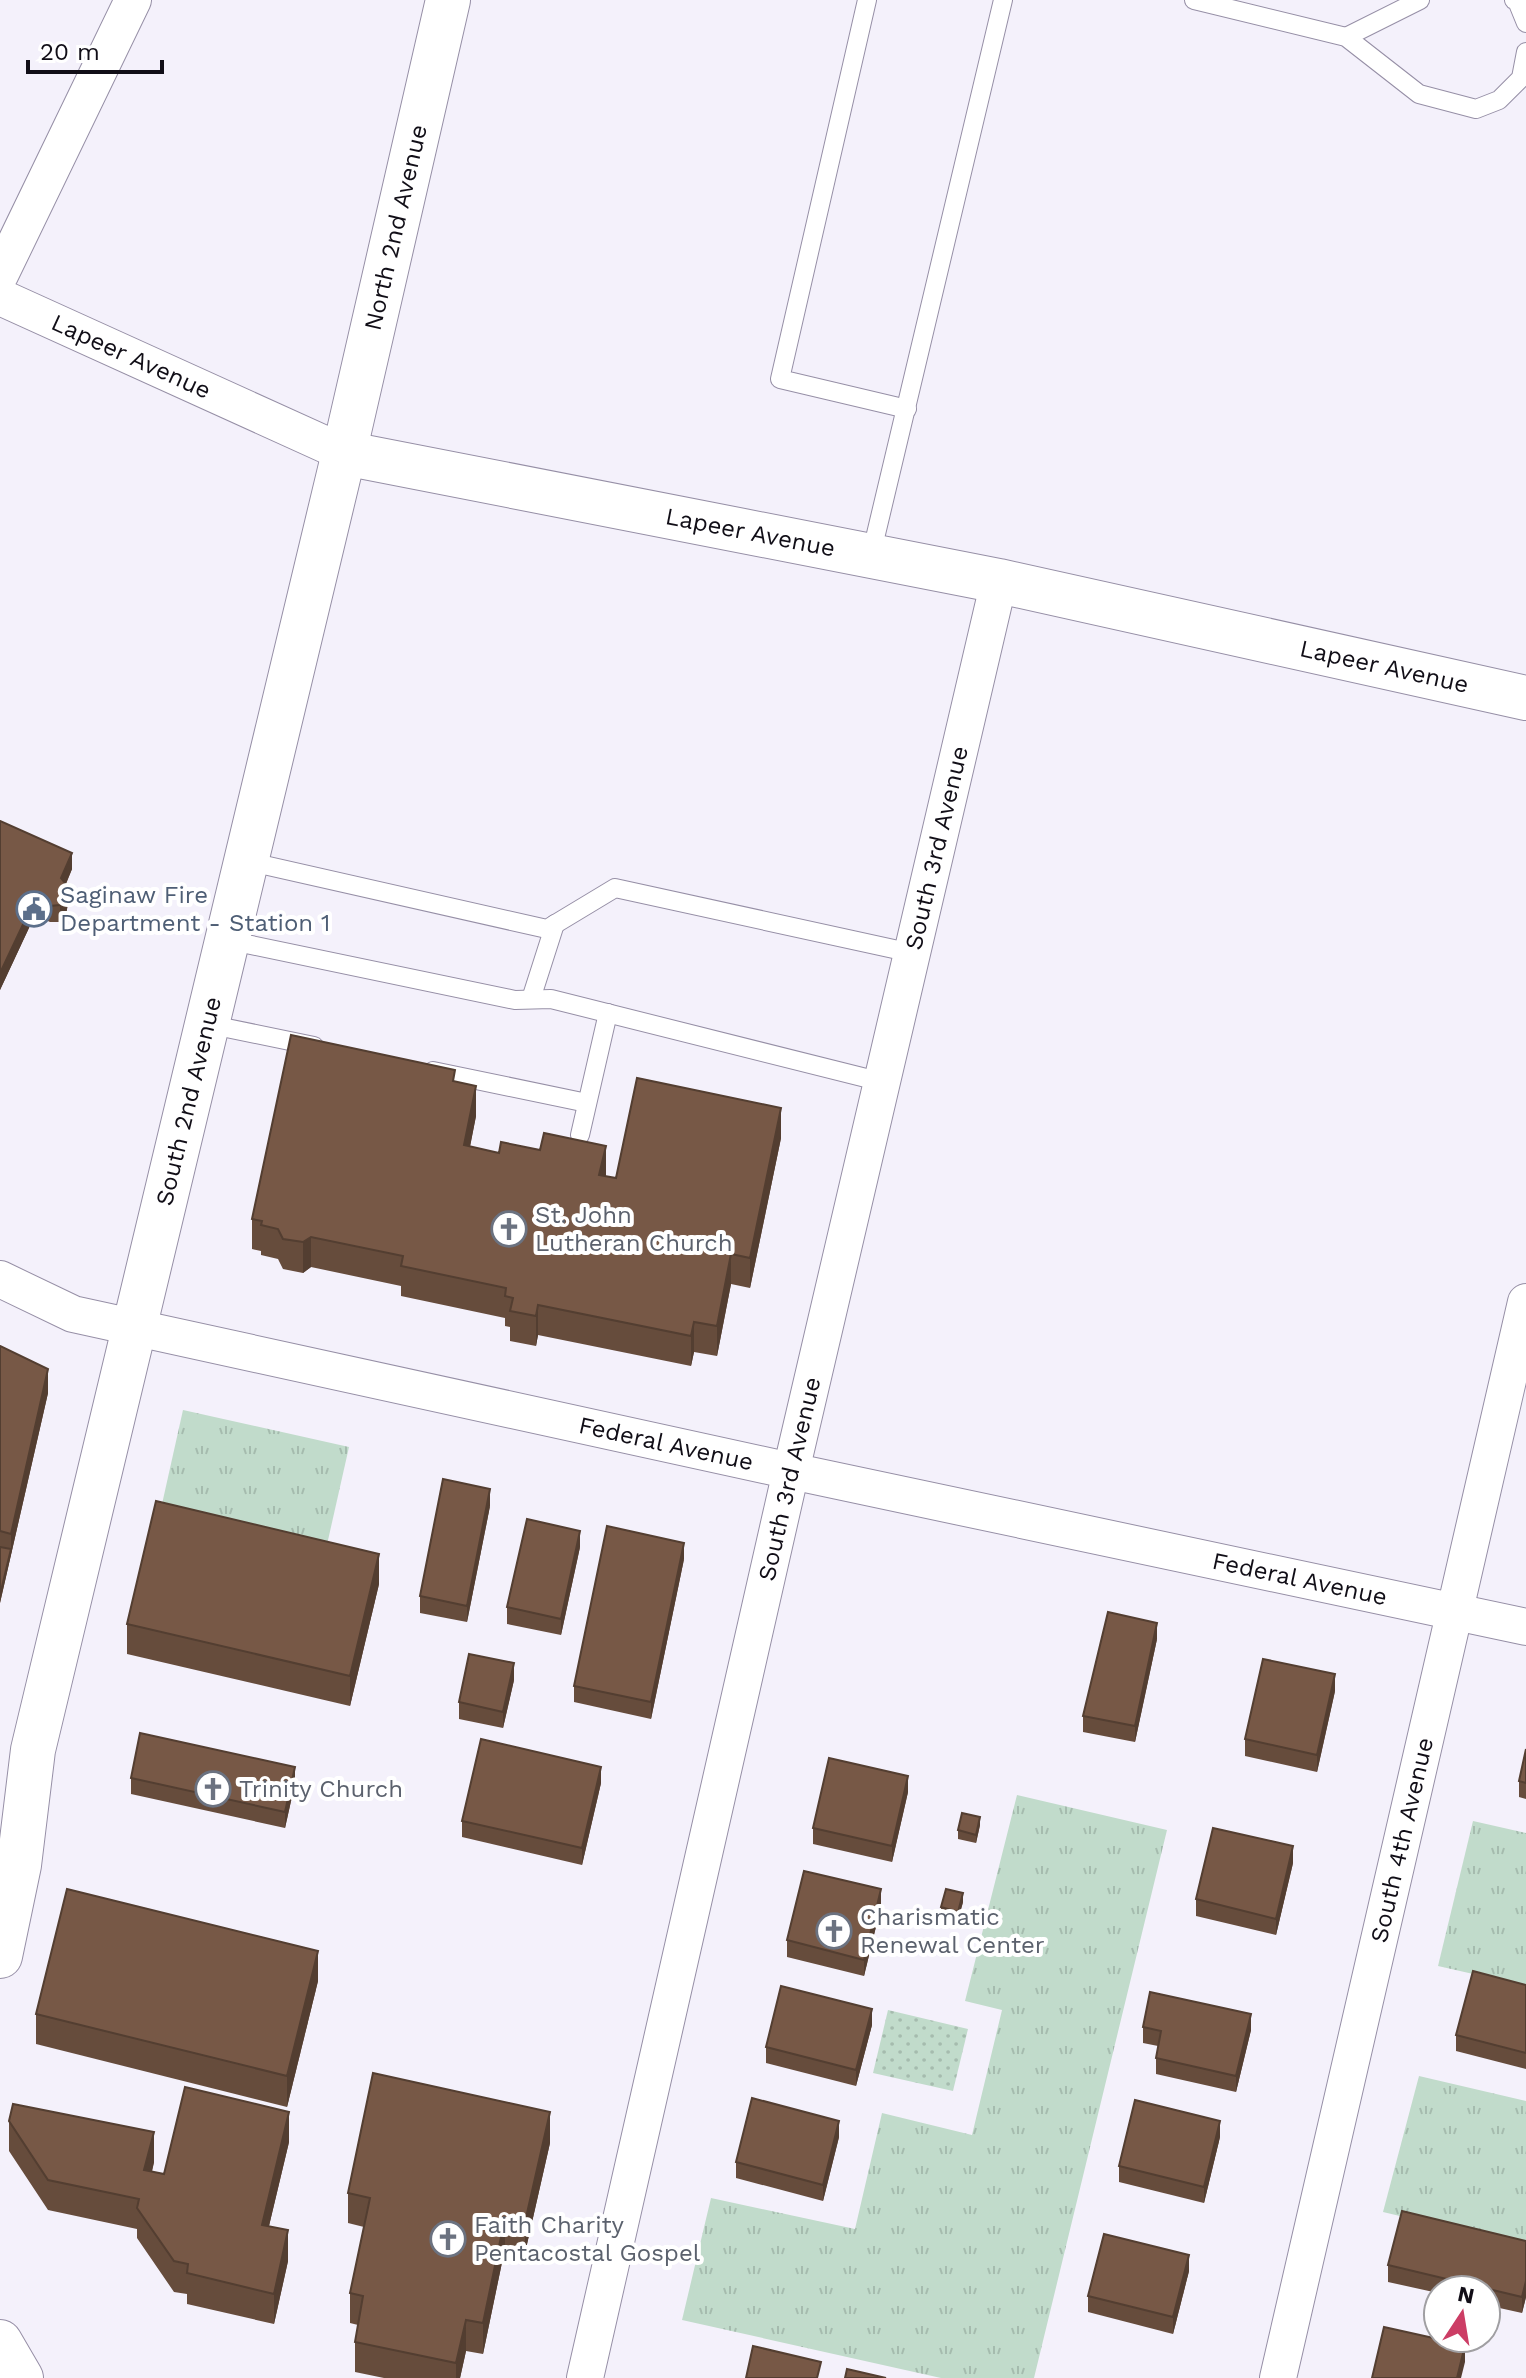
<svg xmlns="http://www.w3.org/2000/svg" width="1526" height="2378" viewBox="0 0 1526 2378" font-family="'Work Sans',sans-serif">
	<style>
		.grass { fill: url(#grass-tufts) }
		.garden { fill: url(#garden-dots) }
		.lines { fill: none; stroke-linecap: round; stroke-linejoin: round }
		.lane-casing { stroke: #968fa6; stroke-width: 20 }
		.street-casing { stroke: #968fa6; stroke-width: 38 }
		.secondary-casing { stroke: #968fa6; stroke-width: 46 }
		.lane { stroke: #fff; stroke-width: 18 }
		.street { stroke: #fff; stroke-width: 36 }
		.secondary { stroke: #fff; stroke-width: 44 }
		.wall { fill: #664c3c }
		.shaded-wall { fill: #533e31 }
		.building { fill: #775846; stroke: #533e31; stroke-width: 2 }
		.labels { text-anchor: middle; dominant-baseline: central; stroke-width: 8; stroke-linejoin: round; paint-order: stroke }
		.street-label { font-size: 24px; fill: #110e17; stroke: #fff }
		.service-label { font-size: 24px; fill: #4e5e75; stroke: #fff; text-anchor: start }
		.worship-label { font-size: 24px; fill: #5b616d; stroke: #fff; text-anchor: start }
	</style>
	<defs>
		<pattern id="grass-tufts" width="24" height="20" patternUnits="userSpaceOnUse" patternTransform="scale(2)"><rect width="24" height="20" fill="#c1dbcb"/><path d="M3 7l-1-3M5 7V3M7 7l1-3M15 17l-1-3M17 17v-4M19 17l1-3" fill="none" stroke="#a5bbae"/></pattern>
		<pattern id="garden-dots" width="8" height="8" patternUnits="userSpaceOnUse" patternTransform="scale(2)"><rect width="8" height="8" fill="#c1dbcb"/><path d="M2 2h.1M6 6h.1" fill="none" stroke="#a5bbae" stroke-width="1.8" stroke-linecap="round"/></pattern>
	</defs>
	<rect width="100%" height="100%" fill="#f4f1fb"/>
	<!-- grass -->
	<g class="grass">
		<polygon points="183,1410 349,1447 324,1558 158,1522"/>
		<polygon points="1017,1795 1167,1830 1034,2378 941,2378 682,2320 711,2198 855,2229 882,2113 972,2135 1002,2010 965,2001"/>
		<polygon points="1473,1821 1526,1833 1526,1986 1438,1966"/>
		<polygon points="1419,2076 1526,2101 1526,2246 1383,2212"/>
	</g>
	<!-- garden -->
	<polygon class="garden" points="888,2010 968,2029 953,2091 873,2073"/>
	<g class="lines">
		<defs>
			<g id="lane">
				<polyline points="867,0 780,379 907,409"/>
				<polyline points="1194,0 1346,37 1419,94 1476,109 1499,100 1521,78 1526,52"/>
				<polyline points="1514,0 1517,1 1526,23"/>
				<polyline points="1346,37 1420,0"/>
				<polyline points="871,555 1003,0"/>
				<polyline points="246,861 547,929 615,888 912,953"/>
				<polyline points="227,940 515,1000 551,999 882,1082"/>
				<polyline points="531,999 555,924"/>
				<polyline points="207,1024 314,1046"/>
				<polyline points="433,1071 587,1103"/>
				<polyline points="580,1135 608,1013"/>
			</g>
			<g id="street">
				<polyline points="0,275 133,0"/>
				<path id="s1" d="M0 297 344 453"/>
				<path id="s2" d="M0 1279 73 1314 791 1471 1526 1627"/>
				<path id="s3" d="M585 2378 791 1471 999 581"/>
				<path id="s4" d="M1278 2378 1526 1302"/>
			</g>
			<g id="secondary">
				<path id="s5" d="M344 453 999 581 1526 698"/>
				<path id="s6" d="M0 1956 19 1865 33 1750 344 453 448 0"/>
				<polyline points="0,2342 21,2378"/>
			</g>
		</defs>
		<!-- lane casing -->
		<use href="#lane" class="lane-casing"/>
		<!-- street casing -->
		<use href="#street" class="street-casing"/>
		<!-- secondary casing -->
		<use href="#secondary" class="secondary-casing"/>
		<!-- lane -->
		<use href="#lane" class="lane"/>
		<!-- street -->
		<use href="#street" class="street"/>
		<!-- secondary -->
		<use href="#secondary" class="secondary"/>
	</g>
	<!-- wall -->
	<g class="wall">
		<polygon points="0,821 72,869 66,884 68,903 66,915 60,922 50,922 35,915 0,990"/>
		<polygon points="455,1081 476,1116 470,1147 606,1176 616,1178 781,1138 750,1288 731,1284 717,1356 694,1352 691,1366 538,1335 536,1346 510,1341 510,1327 505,1326 505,1318 401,1296 401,1286 311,1267 303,1273 283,1269 278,1259 261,1255 261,1251 252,1249 252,1219"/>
		<polygon points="0,1346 48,1393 0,1603"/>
		<polygon points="490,1506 467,1622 420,1613 420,1596"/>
		<polygon points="580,1547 561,1635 507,1624 507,1607"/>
		<polygon points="684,1559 651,1719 574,1702 574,1686"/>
		<polygon points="379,1584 350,1706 127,1654 127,1624"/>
		<polygon points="1157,1639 1135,1742 1083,1732 1083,1716"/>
		<polygon points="514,1680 503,1728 459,1719 459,1702"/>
		<polygon points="1335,1691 1317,1772 1245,1756 1245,1739"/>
		<polygon points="1526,1749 1526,1799 1519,1797 1519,1781"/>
		<polygon points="131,1778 295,1783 285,1828 131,1794"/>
		<polygon points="601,1783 582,1865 462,1837 462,1821"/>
		<polygon points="908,1792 892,1862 813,1844 813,1828"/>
		<polygon points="980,1825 976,1843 958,1839 958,1830"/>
		<polygon points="1293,1863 1276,1935 1196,1916 1196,1899"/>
		<polygon points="963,1902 958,1920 941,1915 941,1907"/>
		<polygon points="881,1906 864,1976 787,1957 787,1940"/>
		<polygon points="318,1981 287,2107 36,2044 36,2014"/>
		<polygon points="1526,1985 1526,2069 1456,2051 1456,2035"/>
		<polygon points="872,2025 856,2086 766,2063 766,2047"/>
		<polygon points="1143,2027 1251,2030 1236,2092 1156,2074 1156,2058 1158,2046 1143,2043"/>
		<polygon points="9,2121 154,2162 152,2172 164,2174 289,2142 269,2226 288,2261 274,2324 187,2304 187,2294 174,2292 137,2238 137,2229 48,2210 9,2151"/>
		<polygon points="839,2137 823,2201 736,2178 736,2162"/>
		<polygon points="1220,2137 1204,2203 1119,2182 1119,2166"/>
		<polygon points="550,2143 525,2253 505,2248 483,2354 466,2351 460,2378 384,2378 355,2372 355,2342 358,2325 350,2323 350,2293 364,2227 348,2223 348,2193"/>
		<polygon points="1526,2241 1526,2297 1522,2313 1486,2305 1486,2290 1438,2290 1438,2293 1388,2282 1388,2265"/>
		<polygon points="1189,2271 1173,2334 1088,2312 1088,2296"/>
	</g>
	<!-- shaded-wall -->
	<g class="shaded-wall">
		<polygon points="72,853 72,869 61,895 61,878"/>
		<polygon points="68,887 68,903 66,915 60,922 60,905"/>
		<polygon points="35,899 35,915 0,990 0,973"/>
		<polygon points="476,1086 476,1116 464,1176 464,1145"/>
		<polygon points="781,1108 781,1138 750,1288 750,1258"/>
		<polygon points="606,1146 606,1176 599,1175"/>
		<polygon points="311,1237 311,1267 303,1273 303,1242"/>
		<polygon points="731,1254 731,1284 717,1356 717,1326"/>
		<polygon points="538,1305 538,1335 536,1346 536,1316"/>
		<polygon points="694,1322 694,1352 691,1366 691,1336"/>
		<polygon points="48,1369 48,1393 0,1603 0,1595 11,1549 11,1534"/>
		<polygon points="490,1489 490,1506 467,1622 467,1606"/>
		<polygon points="580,1531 580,1547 561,1635 561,1619"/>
		<polygon points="684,1543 684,1559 651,1719 651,1702"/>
		<polygon points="379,1554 379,1584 350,1706 350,1676"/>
		<polygon points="1157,1623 1157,1639 1135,1742 1135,1726"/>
		<polygon points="514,1663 514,1680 503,1728 503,1712"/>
		<polygon points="1335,1674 1335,1691 1317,1772 1317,1755"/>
		<polygon points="295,1767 295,1783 285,1828 285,1812"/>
		<polygon points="601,1767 601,1783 582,1865 582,1848"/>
		<polygon points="908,1776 908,1792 892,1862 892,1846"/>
		<polygon points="980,1817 980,1825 976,1843 976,1835"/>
		<polygon points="1293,1846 1293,1863 1276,1935 1276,1919"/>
		<polygon points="881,1889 881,1906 864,1976 864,1960"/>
		<polygon points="963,1893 963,1902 958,1920 958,1912"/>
		<polygon points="318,1951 318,1981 287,2107 287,2076"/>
		<polygon points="872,2009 872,2025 856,2086 856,2070"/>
		<polygon points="1251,2014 1251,2030 1236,2092 1236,2076"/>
		<polygon points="289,2112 289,2142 262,2255 262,2225"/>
		<polygon points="550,2112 550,2143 525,2253 525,2222"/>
		<polygon points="839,2121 839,2137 823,2201 823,2185"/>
		<polygon points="1220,2121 1220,2137 1204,2203 1204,2187"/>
		<polygon points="154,2132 154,2162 144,2201 144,2170"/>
		<polygon points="505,2218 505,2248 483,2354 483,2323"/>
		<polygon points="288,2230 288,2261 274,2324 274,2294"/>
		<polygon points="1189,2255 1189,2271 1173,2334 1173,2317"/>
		<polygon points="1526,2281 1526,2297 1522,2313 1522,2297"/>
		<polygon points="466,2320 466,2351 460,2378 456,2378 456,2363"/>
		<polygon points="1465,2345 1465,2362 1461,2378 1457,2378"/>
	</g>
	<!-- building -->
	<g class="building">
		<polygon points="0,821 72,853 61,878 68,887 66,898 60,905 50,906 35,899 0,973"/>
		<polygon points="291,1035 455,1070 453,1081 476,1086 464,1145 499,1153 501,1142 540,1150 544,1133 606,1146 599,1175 616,1178 637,1078 781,1108 750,1258 731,1254 717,1326 694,1322 691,1336 538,1305 536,1316 510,1311 513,1298 505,1296 506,1288 401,1266 403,1256 311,1237 303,1242 283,1239 278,1229 261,1225 262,1221 252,1219"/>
		<polygon points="0,1346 48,1369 11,1534 0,1531"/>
		<polygon points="443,1479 490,1489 467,1606 420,1596"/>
		<polygon points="156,1501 379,1554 350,1676 127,1624"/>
		<polygon points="527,1519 580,1531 561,1619 507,1607"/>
		<polygon points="607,1526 684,1543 651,1702 574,1686"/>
		<polygon points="0,1547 11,1549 0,1595"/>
		<polygon points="1108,1612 1157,1623 1135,1726 1083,1716"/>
		<polygon points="469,1654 514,1663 503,1712 459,1702"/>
		<polygon points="1263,1659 1335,1674 1317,1755 1245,1739"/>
		<polygon points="140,1733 295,1767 285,1812 131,1778"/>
		<polygon points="481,1739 601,1767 582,1848 462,1821"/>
		<polygon points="1526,1749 1526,1783 1519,1781"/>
		<polygon points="829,1758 908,1776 892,1846 813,1828"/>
		<polygon points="962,1813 980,1817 976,1835 958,1830"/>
		<polygon points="1213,1828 1293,1846 1276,1919 1196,1899"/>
		<polygon points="804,1871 881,1889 864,1960 787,1940"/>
		<polygon points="67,1889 318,1951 287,2076 36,2014"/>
		<polygon points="946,1889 963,1893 958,1912 941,1907"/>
		<polygon points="1473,1971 1526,1985 1526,2053 1456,2035"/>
		<polygon points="781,1986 872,2009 856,2070 766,2047"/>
		<polygon points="1150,1992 1251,2014 1236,2076 1156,2058 1161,2031 1143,2027"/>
		<polygon points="373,2073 550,2112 525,2222 505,2218 483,2323 466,2320 456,2363 355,2342 363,2296 350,2293 370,2198 348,2193"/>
		<polygon points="185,2087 289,2112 262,2225 288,2230 274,2294 187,2273 188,2264 174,2261 137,2208 139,2199 48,2180 9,2121 13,2104 154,2132 144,2170 164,2174"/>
		<polygon points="752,2098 839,2121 823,2185 736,2162"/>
		<polygon points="1135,2100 1220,2121 1204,2187 1119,2166"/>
		<polygon points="1402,2211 1526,2241 1526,2281 1522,2297 1388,2265"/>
		<polygon points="1104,2234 1189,2255 1173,2317 1088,2296"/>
		<polygon points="1384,2327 1465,2345 1457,2378 1372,2378"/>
		<polygon points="753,2346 821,2362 817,2378 746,2378"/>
		<polygon points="847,2369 886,2378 845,2378"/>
	</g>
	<!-- icons -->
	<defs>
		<symbol id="civic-ring" viewBox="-11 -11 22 22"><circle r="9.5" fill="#fff" stroke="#5c6f8a" stroke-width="1.5"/><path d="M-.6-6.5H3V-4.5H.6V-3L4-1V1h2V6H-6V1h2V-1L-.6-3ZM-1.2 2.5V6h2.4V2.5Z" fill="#5c6f8a"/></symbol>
		<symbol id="church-ring" viewBox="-11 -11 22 22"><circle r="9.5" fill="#fff" stroke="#6b7280" stroke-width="1.5"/><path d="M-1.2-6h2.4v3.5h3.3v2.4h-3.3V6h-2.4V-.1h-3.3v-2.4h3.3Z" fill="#6b7280"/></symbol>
	</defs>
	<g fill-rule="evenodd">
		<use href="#civic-ring" x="14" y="889" width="40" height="40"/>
		<use href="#church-ring" x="489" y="1209" width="40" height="40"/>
		<use href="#church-ring" x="193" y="1769" width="40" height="40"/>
		<use href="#church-ring" x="814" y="1911" width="40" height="40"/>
		<use href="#church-ring" x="428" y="2219" width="40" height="40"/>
	</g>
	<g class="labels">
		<!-- street labels -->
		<g class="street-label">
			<text stroke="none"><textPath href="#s6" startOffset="1774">North 2nd Avenue</textPath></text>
			<text stroke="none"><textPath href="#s1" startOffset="144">Lapeer Avenue</textPath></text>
			<text stroke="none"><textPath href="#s5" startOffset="414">Lapeer Avenue</textPath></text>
			<text stroke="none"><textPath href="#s5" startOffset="1062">Lapeer Avenue</textPath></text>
			<text stroke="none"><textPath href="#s3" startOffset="1570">South 3rd Avenue</textPath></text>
			<text stroke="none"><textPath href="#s6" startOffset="876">South 2nd Avenue</textPath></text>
			<text stroke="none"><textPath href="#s2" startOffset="688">Federal Avenue</textPath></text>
			<text stroke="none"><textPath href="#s3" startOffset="922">South 3rd Avenue</textPath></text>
			<text stroke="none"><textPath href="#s2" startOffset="1336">Federal Avenue</textPath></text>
			<text stroke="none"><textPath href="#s4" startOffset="552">South 4th Avenue</textPath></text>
		</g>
		<!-- service labels -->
		<g class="service-label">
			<text x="60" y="895">Saginaw Fire<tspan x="60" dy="28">Department - Station 1</tspan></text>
		</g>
		<!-- worship labels -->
		<g class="worship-label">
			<text x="535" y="1215">St. John<tspan x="535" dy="28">Lutheran Church</tspan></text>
			<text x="239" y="1789">Trinity Church</text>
			<text x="860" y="1917">Charismatic<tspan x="860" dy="28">Renewal Center</tspan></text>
			<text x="474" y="2225">Faith Charity<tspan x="474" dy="28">Pentacostal Gospel</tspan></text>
		</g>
	</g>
	<!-- north arrow -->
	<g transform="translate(1462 2314) rotate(12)"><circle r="38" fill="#ffffff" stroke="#a09fa2" stroke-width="2"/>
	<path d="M0-6L14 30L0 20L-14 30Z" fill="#cc3d65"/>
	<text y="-12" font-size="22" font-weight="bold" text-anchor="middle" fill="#110e17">N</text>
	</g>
	<!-- scale -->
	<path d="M28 60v12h134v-12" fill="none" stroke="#110e17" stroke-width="4"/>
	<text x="40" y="60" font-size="24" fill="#110e17" stroke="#ffffff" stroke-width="6" paint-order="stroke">20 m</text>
</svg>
